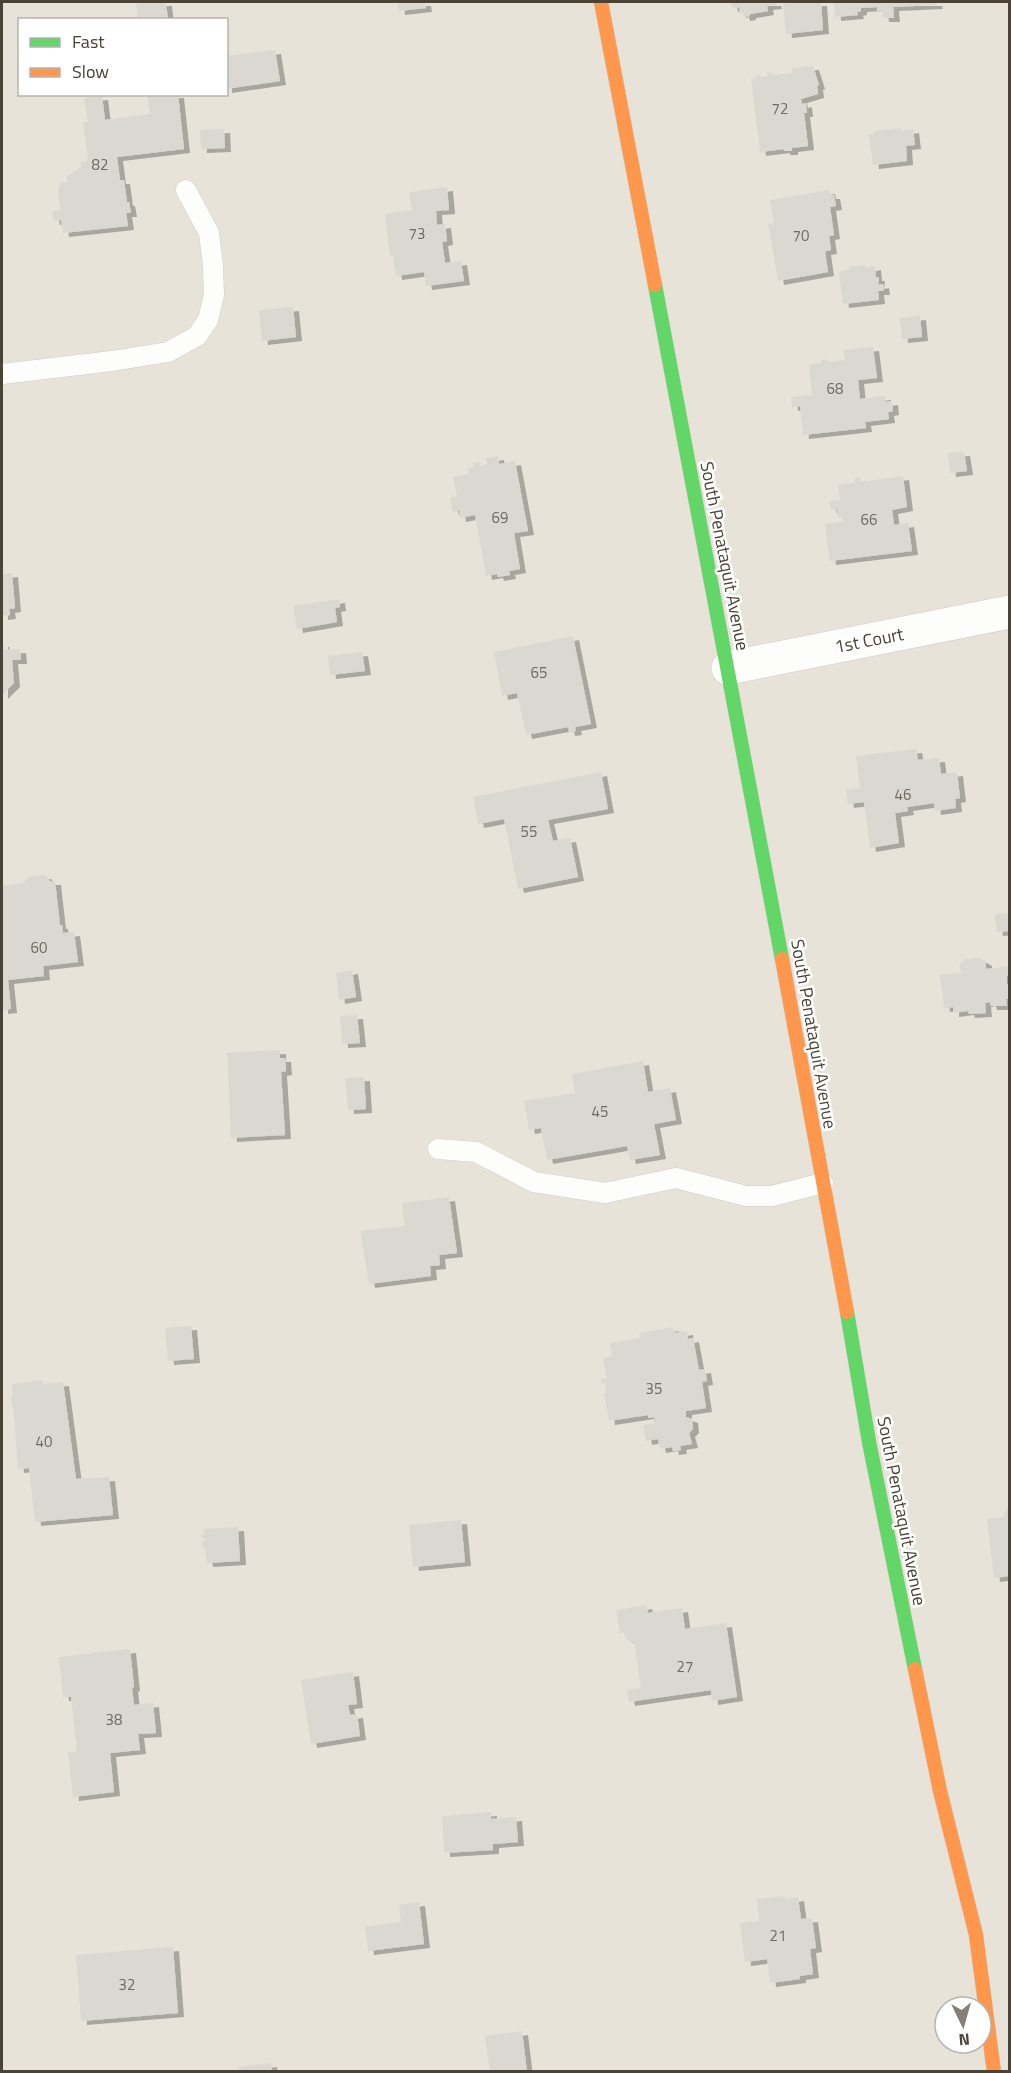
<svg xmlns="http://www.w3.org/2000/svg" width="1011" height="2073" viewBox="0 0 1011 2073" font-family="'Titillium Web',sans-serif">
	<style>
		.residential { fill: #e7e3d9; fill-rule: evenodd }
		.building { fill: #dbd8d2; filter: url(#shadow) }
		.lines { fill: none; stroke-linecap: round; stroke-linejoin: round }
		.lane-casing { stroke: #d1cec9; stroke-width: 21 }
		.street-casing { stroke: #d1cec9; stroke-width: 34 }
		.fast-casing { stroke: #d2cec2; stroke-width: 15 }
		.slow-casing { stroke: #d2cec2; stroke-width: 15 }
		.lane { stroke: #fdfdfc; stroke-width: 20 }
		.street { stroke: #fdfdfc; stroke-width: 33 }
		.fast { stroke: #63d668; stroke-width: 14 }
		.slow { stroke: #ff974d; stroke-width: 14 }
		.labels { text-anchor: middle; dominant-baseline: central; stroke-width: 5; stroke-linejoin: round; paint-order: stroke }
		.number-label { font-size: 15px; fill: #706a5e }
		.street-label { font-size: 18px; fill: #4a4336; stroke: #fff }
	</style>
	<defs>
		<filter id="shadow"><feDropShadow dx="6" dy="4" stdDeviation="0" flood-color="#0004"/></filter>
	</defs>
	<rect width="100%" height="100%" fill="#f2f1ec"/>
	<!-- residential -->
	<path class="residential" d="M2 2H1009V2071H2ZM20 20H226V94H20ZM945 2007H981V2043H945Z"/>
	<!-- building -->
	<g class="building">
		<polygon points="136,2 166,2 168,20 138,20"/>
		<polygon points="398,2 425,2 426,8 399,11"/>
		<polygon points="731,2 775,2 776,5 767,6 768,11 750,14 750,16 744,17 743,13 740,14 739,7 732,8"/>
		<polygon points="807,2 821,2 823,30 786,34 783,4"/>
		<polygon points="834,2 936,2 937,5 893,7 894,18 883,18 882,11 877,11 877,7 861,8 861,11 857,12 858,15 835,17"/>
		<polygon points="275,50 280,81 226,89 226,56"/>
		<polygon points="813,66 819,85 817,86 818,94 801,99 802,104 806,103 807,113 804,113 808,146 792,148 792,151 784,151 784,149 760,152 751,79 757,78 756,75 760,75 760,77 767,77 767,73 772,73 772,75 793,73 792,68"/>
		<polygon points="147,94 178,94 184,149 117,157 120,180 124,180 127,202 129,202 131,213 126,213 128,226 63,233 61,220 54,221 52,211 60,210 58,190 61,182 67,182 67,176 81,167 81,162 88,160 83,122 88,122 84,98 102,96 105,120 150,114"/>
		<polygon points="901,128 902,131 913,129 915,145 906,146 907,161 873,165 869,135 874,134 874,131"/>
		<polygon points="224,129 225,148 201,149 200,130"/>
		<polygon points="447,187 449,210 436,211 437,225 445,224 447,241 442,242 445,263 461,261 464,281 426,286 424,272 396,276 393,256 390,256 385,214 412,210 409,192"/>
		<polygon points="829,190 830,195 834,195 836,206 830,207 834,235 829,236 831,250 825,251 828,272 778,281 768,224 774,223 770,200"/>
		<polygon points="865,265 865,268 875,266 876,277 879,277 878,285 883,284 884,291 878,291 879,300 843,304 839,272 849,270 849,267"/>
		<polygon points="293,307 296,337 262,341 259,310"/>
		<polygon points="920,316 922,337 902,339 900,318"/>
		<polygon points="873,347 877,378 858,380 860,399 885,396 885,402 892,401 893,411 888,412 889,419 865,422 866,428 803,435 800,406 792,407 791,397 812,395 809,365 821,363 821,360 827,359 828,362 845,360 844,350"/>
		<polygon points="964,452 967,471 950,473 948,453"/>
		<polygon points="498,456 499,464 515,461 528,531 514,533 520,569 509,571 510,575 498,577 497,574 486,576 475,515 460,518 459,510 453,512 450,498 457,496 453,477 469,474 468,468 474,467 473,463 479,462 480,466 487,464 486,458"/>
		<polygon points="903,476 907,507 892,510 894,525 908,523 912,551 830,561 825,524 844,521 844,517 838,518 837,509 831,510 829,501 840,500 838,485 855,483 855,478 860,477 861,482"/>
		<polygon points="12,573 15,608 9,609 10,615 2,616 2,574"/>
		<polygon points="339,599 340,607 335,608 337,622 297,629 293,606"/>
		<polygon points="573,636 591,724 575,727 576,731 569,732 568,727 526,735 517,693 502,696 494,652"/>
		<polygon points="2,643 3,643 4,650 20,649 21,660 12,660 14,683 2,695"/>
		<polygon points="362,652 365,671 330,675 328,656"/>
		<polygon points="916,749 918,760 939,758 941,774 957,772 960,798 955,799 956,808 935,811 934,803 907,807 908,811 895,813 899,843 870,848 864,802 848,804 846,790 860,788 856,756"/>
		<polygon points="601,772 608,809 548,820 553,841 570,838 578,877 518,889 504,819 478,824 473,797"/>
		<polygon points="45,875 50,881 55,881 60,925 62,925 63,933 74,932 78,962 43,966 44,976 8,980 11,1009 2,1010 2,886 23,883 28,877"/>
		<polygon points="1010,913 1010,931 997,932 995,914"/>
		<polygon points="979,958 986,962 986,969 1009,966 1010,975 1007,976 1007,984 1010,984 1010,999 1006,999 1007,1006 991,1006 990,1002 985,1003 986,1013 969,1014 968,1011 953,1013 953,1007 944,1008 940,975 961,973 959,965 965,959"/>
		<polygon points="352,970 356,997 339,1000 336,973"/>
		<polygon points="357,1015 360,1043 342,1044 340,1016"/>
		<polygon points="280,1050 280,1058 285,1058 286,1071 281,1072 285,1135 231,1138 227,1053"/>
		<polygon points="643,1061 648,1092 670,1088 676,1120 654,1124 660,1155 630,1160 627,1146 547,1160 541,1128 529,1130 524,1101 575,1093 572,1074"/>
		<polygon points="364,1077 366,1109 348,1110 345,1078"/>
		<polygon points="449,1197 457,1253 439,1255 440,1265 430,1266 431,1276 369,1284 360,1231 405,1226 402,1203"/>
		<polygon points="191,1326 194,1359 168,1361 165,1328"/>
		<polygon points="673,1327 674,1333 687,1331 688,1339 693,1338 699,1370 705,1369 707,1381 702,1382 706,1408 686,1411 686,1417 692,1419 693,1429 689,1433 692,1444 680,1446 681,1450 673,1451 672,1447 660,1449 658,1439 646,1441 643,1425 655,1423 654,1417 648,1418 648,1415 609,1421 604,1393 606,1393 605,1383 602,1384 601,1379 607,1378 603,1358 612,1356 610,1343 640,1338 639,1333"/>
		<polygon points="43,1380 43,1384 63,1382 76,1479 109,1477 113,1515 35,1522 29,1468 18,1469 14,1415 11,1398 13,1395 12,1384"/>
		<polygon points="1010,1506 1009,1576 994,1578 987,1519 1005,1517 1004,1512"/>
		<polygon points="461,1520 465,1562 413,1567 409,1525"/>
		<polygon points="238,1527 240,1561 207,1563 205,1548 202,1548 202,1541 205,1541 205,1538 202,1538 201,1535 205,1534 204,1529"/>
		<polygon points="646,1605 648,1613 682,1608 685,1629 726,1623 737,1697 712,1701 711,1690 629,1702 627,1690 641,1688 634,1642 631,1643 625,1637 624,1632 620,1633 616,1610"/>
		<polygon points="130,1649 134,1687 132,1688 134,1705 153,1703 156,1733 138,1734 140,1750 110,1753 114,1792 73,1797 68,1752 77,1751 71,1697 63,1697 59,1657"/>
		<polygon points="353,1672 357,1704 348,1705 350,1715 357,1714 360,1736 311,1744 301,1680"/>
		<polygon points="491,1812 491,1819 516,1817 518,1842 493,1844 493,1850 444,1853 442,1816"/>
		<polygon points="785,1896 785,1899 798,1897 801,1919 812,1918 816,1948 810,1949 813,1974 800,1976 800,1979 770,1983 767,1959 745,1962 740,1923 759,1921 757,1899"/>
		<polygon points="419,1902 424,1944 368,1951 365,1927 401,1922 399,1905"/>
		<polygon points="173,1947 178,2013 81,2021 76,1955"/>
		<polygon points="522,2031 527,2072 490,2072 485,2036"/>
		<polygon points="271,2063 272,2072 239,2072 239,2067"/>
	</g>
	<g class="lines">
		<defs>
			<g id="lane">
				<polyline points="2,374 112,361 168,352 197,336 208,320 214,295 213,266 209,233 186,190"/>
				<polyline points="438,1149 476,1152 534,1182 605,1193 676,1178 746,1196 772,1196 823,1183"/>
			</g>
			<polyline id="street" points="728,668 1010,612"/>
			<g id="fast">
				<polyline points="655,285 782,959"/>
				<polyline points="847,1312 869,1442 915,1669"/>
			</g>
			<g id="slow">
				<polyline points="601,2 655,285"/>
				<polyline points="782,959 847,1312"/>
				<polyline points="915,1669 940,1791 976,1935 994,2072"/>
			</g>
		</defs>
		<!-- lane casing -->
		<use href="#lane" class="lane-casing"/>
		<!-- street casing -->
		<use href="#street" class="street-casing"/>
		<!-- fast casing -->
		<use href="#fast" class="fast-casing"/>
		<!-- slow casing -->
		<use href="#slow" class="slow-casing"/>
		<!-- lane -->
		<use href="#lane" class="lane"/>
		<!-- street -->
		<use href="#street" class="street"/>
		<!-- fast -->
		<use href="#fast" class="fast"/>
		<!-- slow -->
		<use href="#slow" class="slow"/>
	</g>
	<g class="labels">
		<!-- number labels -->
		<g class="number-label">
			<text x="780" y="108">72</text>
			<text x="100" y="164">82</text>
			<text x="417" y="233">73</text>
			<text x="801" y="235">70</text>
			<text x="835" y="388">68</text>
			<text x="500" y="517">69</text>
			<text x="869" y="519">66</text>
			<text x="539" y="672">65</text>
			<text x="903" y="794">46</text>
			<text x="529" y="831">55</text>
			<text x="39" y="947">60</text>
			<text x="600" y="1111">45</text>
			<text x="654" y="1388">35</text>
			<text x="44" y="1441">40</text>
			<text x="685" y="1666">27</text>
			<text x="114" y="1719">38</text>
			<text x="778" y="1935">21</text>
			<text x="127" y="1984">32</text>
		</g>
		<!-- street labels -->
		<g class="street-label">
			<text transform="translate(725 556) rotate(79)">South Penataquit Avenue</text>
			<text transform="translate(869 640) rotate(-11)">1st Court</text>
			<text transform="translate(814 1034) rotate(80)">South Penataquit Avenue</text>
			<text transform="translate(902 1511) rotate(79)">South Penataquit Avenue</text>
		</g>
	</g>
	<!-- border -->
	<rect width="1011" height="2073" fill="none" stroke="#4a4336" stroke-width="6"/>
	<!-- legend -->
	<rect x="18" y="18" width="210" height="78" fill="#ffffff" stroke="#b7b4af" stroke-width="1.5"/>
	<rect x="30" y="38" width="30" height="9" fill="#63d668" stroke="#b7b4af" stroke-width="1.5"/>
	<text x="72" y="48" font-size="18" fill="#4a4336">Fast</text>
	<rect x="30" y="68" width="30" height="9" fill="#ff974d" stroke="#b7b4af" stroke-width="1.5"/>
	<text x="72" y="78" font-size="18" fill="#4a4336">Slow</text>
	<!-- north arrow -->
	<g transform="translate(963 2025) rotate(175)"><circle r="28" fill="#ffffff" stroke="#b7b4af" stroke-width="1.5"/>
	<path d="M0-4.5L10 22L0 15L-10 22Z" fill="#858076"/>
	<text y="-9" font-size="16" font-weight="bold" text-anchor="middle" fill="#4a4336">N</text>
	</g>
</svg>
